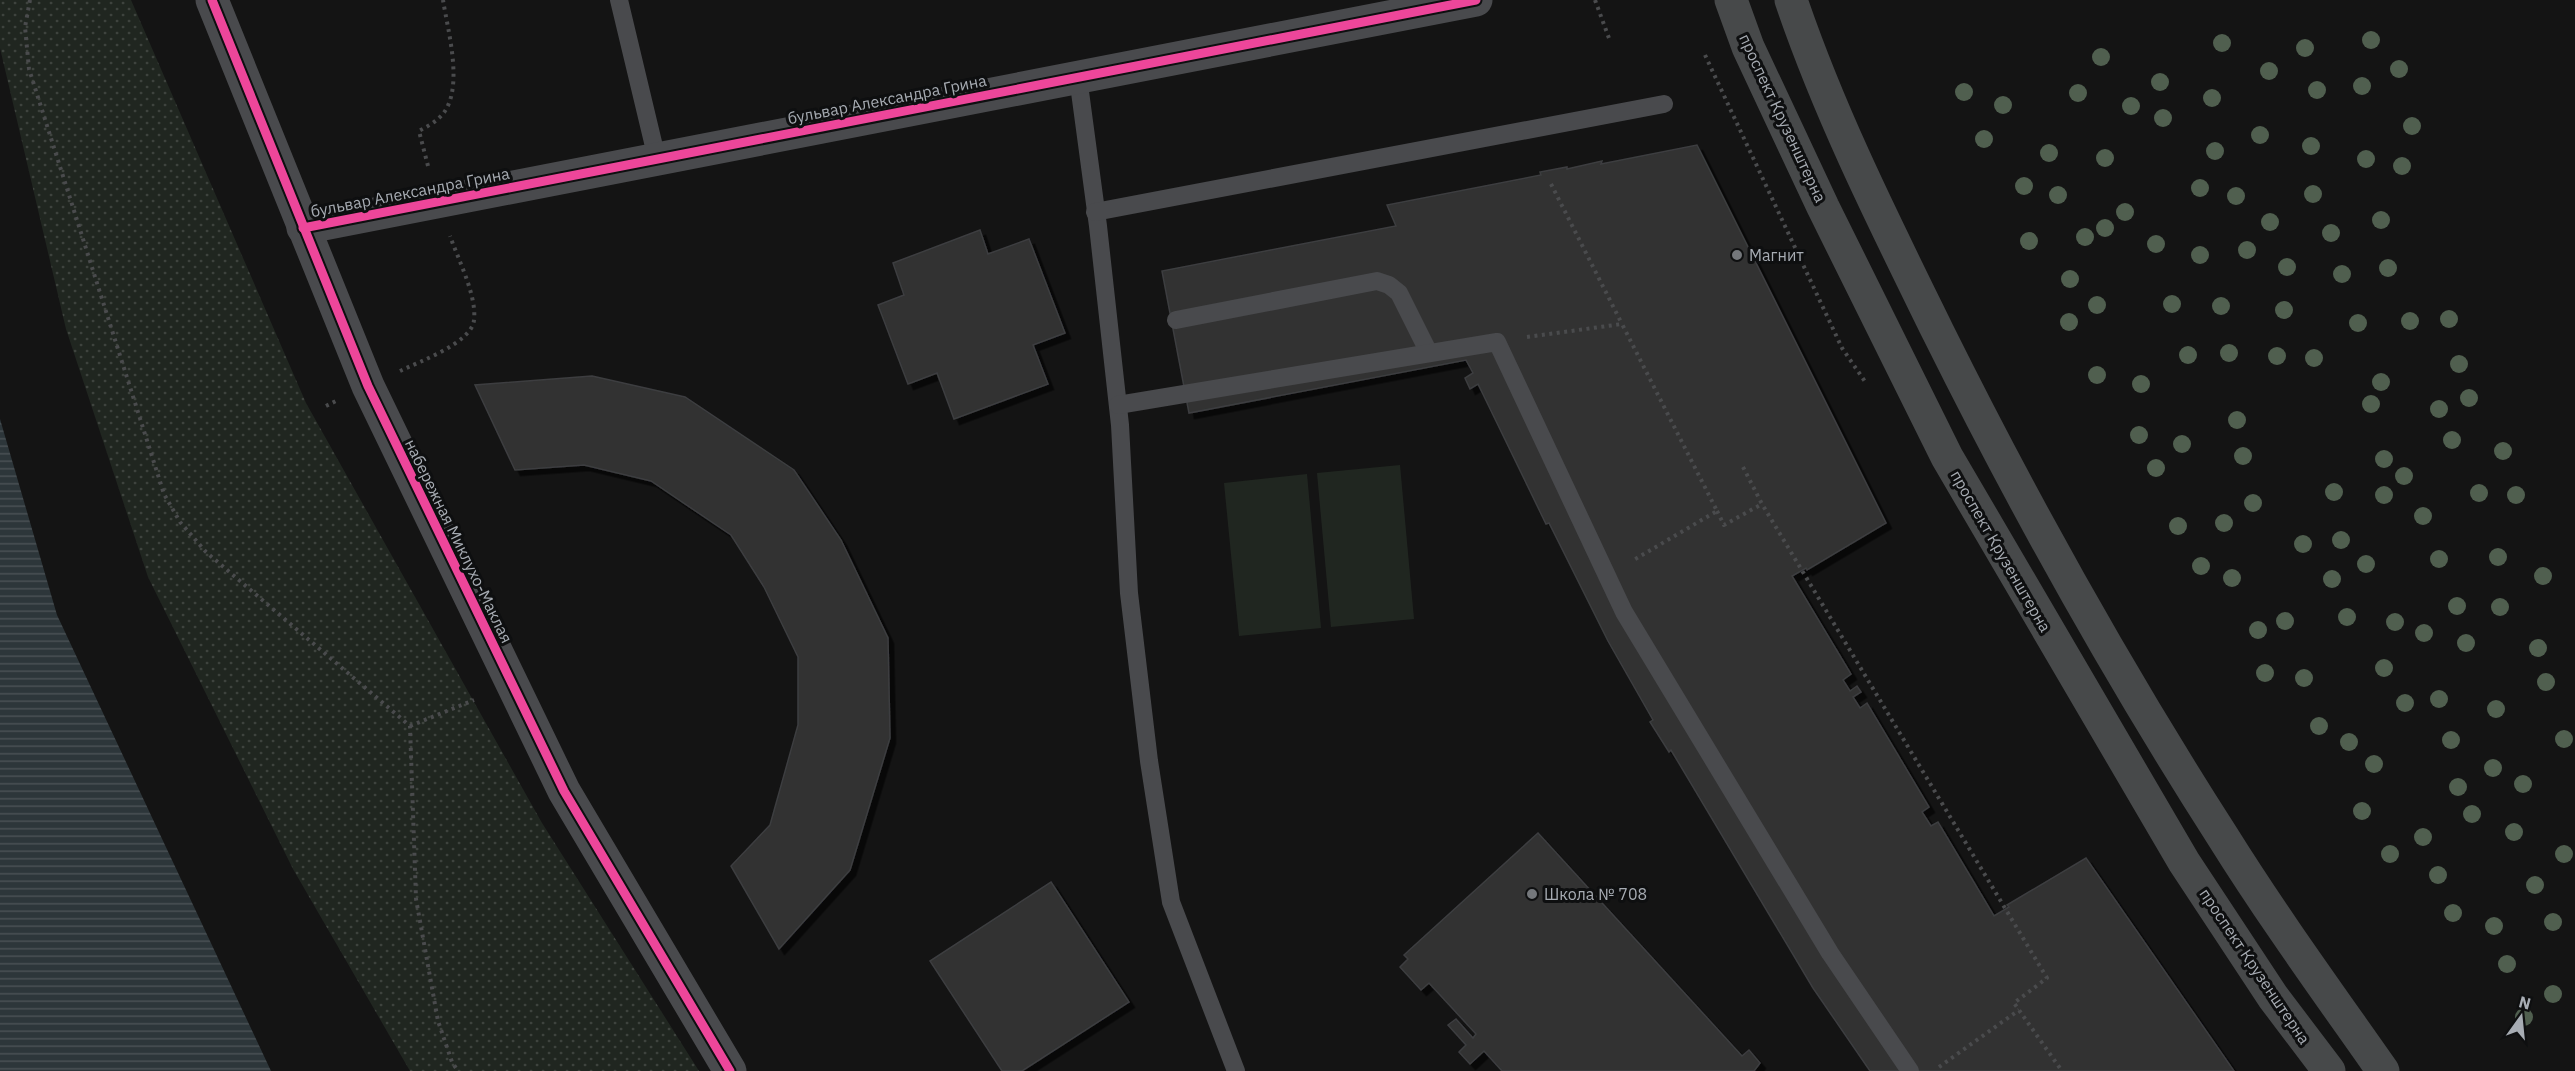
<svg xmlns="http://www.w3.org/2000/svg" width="2575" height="1071" viewBox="0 0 2575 1071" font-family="'IBM Plex Sans',sans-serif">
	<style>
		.grass { fill: url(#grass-dots) }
		.garden { fill: #202620 }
		.water { fill: url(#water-rules) }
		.building { fill: #303131; stroke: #3d3e40; stroke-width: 1.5; filter: url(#shadow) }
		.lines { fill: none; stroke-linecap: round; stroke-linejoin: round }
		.path { stroke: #4a4b4d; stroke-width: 4; stroke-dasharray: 3 4.5; stroke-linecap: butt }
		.lane { stroke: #494a4d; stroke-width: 18 }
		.street { stroke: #494a4d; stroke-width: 33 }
		.secondary { stroke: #47494a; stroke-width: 33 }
		.cycleway-casing { stroke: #0e0f10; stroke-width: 13 }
		.cycleway { stroke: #ed469a; stroke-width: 9 }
		.tree { fill: #505f4f }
		.poi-dot { fill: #74777b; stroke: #0e0f10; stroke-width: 2 }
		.labels { text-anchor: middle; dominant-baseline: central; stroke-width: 6; stroke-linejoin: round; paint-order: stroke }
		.street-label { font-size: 16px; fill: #a7acb3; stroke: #0e0f10 }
		.poi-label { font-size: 16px; fill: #a7acb3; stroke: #0e0f10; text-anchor: start }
	</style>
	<defs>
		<pattern id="grass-dots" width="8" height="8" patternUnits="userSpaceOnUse" patternTransform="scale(1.5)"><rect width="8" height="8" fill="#202620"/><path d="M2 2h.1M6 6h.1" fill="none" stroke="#3e433e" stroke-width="1.8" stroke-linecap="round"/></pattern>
		<pattern id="water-rules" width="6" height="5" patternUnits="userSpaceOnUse" patternTransform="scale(1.5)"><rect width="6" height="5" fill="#2d363a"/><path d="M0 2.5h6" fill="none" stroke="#495054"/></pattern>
		<filter id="shadow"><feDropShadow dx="5.5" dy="5.5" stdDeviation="0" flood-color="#0009"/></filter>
	</defs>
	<rect width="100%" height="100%" fill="#141414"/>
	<!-- grass -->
	<polygon class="grass" points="0,0 131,0 306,403 542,823 699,1071 410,1071 293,869 148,577 66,329 0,48"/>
	<!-- garden -->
	<g class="garden">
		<polygon points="1400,465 1414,619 1331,627 1317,473"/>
		<polygon points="1307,474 1321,628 1239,636 1224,483"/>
	</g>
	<!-- water -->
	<polygon class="water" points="0,419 57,615 271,1071 0,1071"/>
	<!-- building -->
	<g class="building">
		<polygon points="1697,145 1886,523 1807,570 1806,568 1792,576 1851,674 1843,680 1850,691 1857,686 1861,692 1853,697 1860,708 1867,703 1929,807 1922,812 1931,826 1938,822 1994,916 2009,907 2007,905 2086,858 2234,1071 1870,1071 1813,988 1671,750 1669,752 1650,722 1653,720 1608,641 1549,523 1546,524 1478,384 1470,389 1465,378 1473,373 1466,360 1189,413 1162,271 1396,226 1387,205 1541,175 1540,172 1567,167 1567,169 1602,161 1601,164"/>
		<polygon points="980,230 988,254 1029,239 1065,333 1033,345 1048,384 954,419 937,373 908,384 878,305 904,295 893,263"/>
		<polygon points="592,376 685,397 794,470 841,540 888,638 890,738 850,870 779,949 731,866 770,825 798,725 798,657 764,587 731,535 651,481 584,465 515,470 475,385"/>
		<polygon points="1538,833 1742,1056 1749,1050 1760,1063 1754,1071 1502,1071 1484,1051 1470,1064 1459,1052 1466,1045 1448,1025 1456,1019 1473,1038 1476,1034 1429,983 1421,990 1400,967 1408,959 1404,955"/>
		<polygon points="1051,882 1129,1002 1022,1071 1002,1071 930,961"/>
	</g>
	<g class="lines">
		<!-- path -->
		<g class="path">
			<polyline points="30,0 25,27 29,69 164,494 180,522 206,552 410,726 416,899 438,1021 452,1062 458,1071"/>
			<polyline points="1595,0 1610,41"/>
			<polyline points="1705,55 1842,348 1866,383"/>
			<path d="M428 166 419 131C426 127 434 123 439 118 466 94 448 32 443 0"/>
			<polyline points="1551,184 1622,324"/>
			<polyline points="1527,337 1622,324 1717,511 1632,561"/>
			<path d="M400 371C418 362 472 343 474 320 477 296 458 259 450 236"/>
			<polyline points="326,406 336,401"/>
			<polyline points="1743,467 1762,504 2047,978 2014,1003 2062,1071"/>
			<polyline points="1717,511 1724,525 1762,504"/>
			<polyline points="410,726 474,700"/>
			<polyline points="1939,1067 2019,1010"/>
		</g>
		<!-- lane -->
		<g class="lane">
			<polyline points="619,0 657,159"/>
			<polyline points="1078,77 1098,226 1120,425 1129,593 1149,761 1171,902 1236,1071"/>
			<polyline points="1095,212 1664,104"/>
			<polyline points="1176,320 1377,281 1389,285 1399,293 1429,353"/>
			<polyline points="1118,405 1497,342 1624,612 1830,953 1910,1071"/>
		</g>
		<!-- street -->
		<g class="street">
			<polyline points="212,0 368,386 564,791 730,1071"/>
			<polyline points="303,228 1476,0"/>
		</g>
		<!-- secondary -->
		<g class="secondary">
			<polyline points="1731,0 1748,47 1823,207 1947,457 2184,862 2273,997 2329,1071"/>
			<path d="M1791 0C1830 115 1885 224 1938 332 2024 505 2119 675 2223 837 2273 917 2329 994 2383 1071"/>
		</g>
		<defs>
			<g id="cycleway">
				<polyline points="212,0 368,386 564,791 730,1071"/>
				<polyline points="303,228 1476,0"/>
			</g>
		</defs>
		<!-- cycleway casing -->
		<use href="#cycleway" class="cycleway-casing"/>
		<!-- cycleway -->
		<use href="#cycleway" class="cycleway"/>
	</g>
	<!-- trees -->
	<g class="tree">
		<circle cx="2371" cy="40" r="9"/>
		<circle cx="2222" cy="43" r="9"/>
		<circle cx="2305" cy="48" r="9"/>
		<circle cx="2101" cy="57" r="9"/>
		<circle cx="2399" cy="69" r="9"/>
		<circle cx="2269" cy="71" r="9"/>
		<circle cx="2160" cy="82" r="9"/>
		<circle cx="2362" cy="86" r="9"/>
		<circle cx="2317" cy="90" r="9"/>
		<circle cx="1964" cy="92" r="9"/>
		<circle cx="2078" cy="93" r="9"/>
		<circle cx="2212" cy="98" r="9"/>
		<circle cx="2003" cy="105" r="9"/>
		<circle cx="2131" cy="106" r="9"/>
		<circle cx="2163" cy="118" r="9"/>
		<circle cx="2412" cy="126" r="9"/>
		<circle cx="2260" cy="135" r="9"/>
		<circle cx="1984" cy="139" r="9"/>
		<circle cx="2311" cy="146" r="9"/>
		<circle cx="2215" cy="151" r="9"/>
		<circle cx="2049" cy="153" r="9"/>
		<circle cx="2105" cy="158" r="9"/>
		<circle cx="2366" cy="159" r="9"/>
		<circle cx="2402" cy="166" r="9"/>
		<circle cx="2024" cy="186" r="9"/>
		<circle cx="2200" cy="188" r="9"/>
		<circle cx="2313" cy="194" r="9"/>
		<circle cx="2058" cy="195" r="9"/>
		<circle cx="2236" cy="196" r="9"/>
		<circle cx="2125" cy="212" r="9"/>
		<circle cx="2381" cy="220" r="9"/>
		<circle cx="2270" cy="222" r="9"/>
		<circle cx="2105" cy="228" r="9"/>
		<circle cx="2331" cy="233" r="9"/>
		<circle cx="2085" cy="237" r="9"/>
		<circle cx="2029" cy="241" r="9"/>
		<circle cx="2156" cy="244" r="9"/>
		<circle cx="2247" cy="250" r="9"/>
		<circle cx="2200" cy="255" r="9"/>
		<circle cx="2287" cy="267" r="9"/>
		<circle cx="2388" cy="268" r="9"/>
		<circle cx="2342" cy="274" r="9"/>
		<circle cx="2070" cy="279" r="9"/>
		<circle cx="2172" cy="304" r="9"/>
		<circle cx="2097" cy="305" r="9"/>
		<circle cx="2221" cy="306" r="9"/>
		<circle cx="2284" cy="310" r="9"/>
		<circle cx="2449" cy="319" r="9"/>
		<circle cx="2410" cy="321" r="9"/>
		<circle cx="2069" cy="322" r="9"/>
		<circle cx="2358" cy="323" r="9"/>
		<circle cx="2229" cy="353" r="9"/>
		<circle cx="2188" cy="355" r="9"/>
		<circle cx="2277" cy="356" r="9"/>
		<circle cx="2314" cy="358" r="9"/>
		<circle cx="2459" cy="364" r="9"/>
		<circle cx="2097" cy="375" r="9"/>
		<circle cx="2381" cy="382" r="9"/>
		<circle cx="2141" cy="384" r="9"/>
		<circle cx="2469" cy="398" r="9"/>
		<circle cx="2371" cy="404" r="9"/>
		<circle cx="2439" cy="409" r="9"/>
		<circle cx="2237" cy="420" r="9"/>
		<circle cx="2139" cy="435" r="9"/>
		<circle cx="2452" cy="440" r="9"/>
		<circle cx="2182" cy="444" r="9"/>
		<circle cx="2503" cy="451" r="9"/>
		<circle cx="2243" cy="456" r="9"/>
		<circle cx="2384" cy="459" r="9"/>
		<circle cx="2156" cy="468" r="9"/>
		<circle cx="2404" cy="476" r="9"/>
		<circle cx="2334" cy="492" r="9"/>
		<circle cx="2479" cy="493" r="9"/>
		<circle cx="2384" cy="495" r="9"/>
		<circle cx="2516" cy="495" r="9"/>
		<circle cx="2253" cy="503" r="9"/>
		<circle cx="2423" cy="516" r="9"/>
		<circle cx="2224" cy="523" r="9"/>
		<circle cx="2178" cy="526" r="9"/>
		<circle cx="2341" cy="540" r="9"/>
		<circle cx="2303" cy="544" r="9"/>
		<circle cx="2498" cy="557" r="9"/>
		<circle cx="2439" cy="559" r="9"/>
		<circle cx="2366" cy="564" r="9"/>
		<circle cx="2201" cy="566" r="9"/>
		<circle cx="2543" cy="576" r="9"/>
		<circle cx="2232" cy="578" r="9"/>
		<circle cx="2332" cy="579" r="9"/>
		<circle cx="2457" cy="606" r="9"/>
		<circle cx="2500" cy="607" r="9"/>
		<circle cx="2347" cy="617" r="9"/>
		<circle cx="2285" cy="621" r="9"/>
		<circle cx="2395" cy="622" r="9"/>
		<circle cx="2258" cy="630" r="9"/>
		<circle cx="2424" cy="633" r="9"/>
		<circle cx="2466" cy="643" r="9"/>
		<circle cx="2538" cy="648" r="9"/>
		<circle cx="2384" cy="668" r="9"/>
		<circle cx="2265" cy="673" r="9"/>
		<circle cx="2304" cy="678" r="9"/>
		<circle cx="2546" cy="682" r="9"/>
		<circle cx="2439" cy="699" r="9"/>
		<circle cx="2405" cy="703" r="9"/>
		<circle cx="2496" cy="709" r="9"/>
		<circle cx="2319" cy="726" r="9"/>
		<circle cx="2564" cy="739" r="9"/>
		<circle cx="2451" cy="740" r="9"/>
		<circle cx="2349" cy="742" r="9"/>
		<circle cx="2374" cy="764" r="9"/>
		<circle cx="2493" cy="768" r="9"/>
		<circle cx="2523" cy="784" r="9"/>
		<circle cx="2458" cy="787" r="9"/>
		<circle cx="2362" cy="811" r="9"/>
		<circle cx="2472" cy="814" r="9"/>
		<circle cx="2514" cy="832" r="9"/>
		<circle cx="2423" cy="837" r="9"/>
		<circle cx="2390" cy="854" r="9"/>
		<circle cx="2564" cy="854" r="9"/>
		<circle cx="2438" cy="875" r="9"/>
		<circle cx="2535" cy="885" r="9"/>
		<circle cx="2453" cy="913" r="9"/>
		<circle cx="2553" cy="922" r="9"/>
		<circle cx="2494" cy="926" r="9"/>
		<circle cx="2507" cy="964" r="9"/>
		<circle cx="2553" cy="994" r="9"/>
		<circle cx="2524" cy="1017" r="9"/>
	</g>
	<!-- markers -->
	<g class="poi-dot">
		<circle cx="1737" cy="255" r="6"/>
		<circle cx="1532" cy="894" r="6"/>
	</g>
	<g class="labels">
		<!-- street labels -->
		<g class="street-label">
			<text transform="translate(887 99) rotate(-11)">бульвар Александра Грина</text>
			<text transform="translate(1783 118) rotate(65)">проспект Крузенштерна</text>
			<text transform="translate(410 192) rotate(-11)">бульвар Александра Грина</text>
			<text transform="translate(459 541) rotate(64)">набережная Миклухо-Маклая</text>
			<text transform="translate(2001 551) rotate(60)">проспект Крузенштерна</text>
			<text transform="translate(2255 966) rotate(56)">проспект Крузенштерна</text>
		</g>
		<!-- poi labels -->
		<g class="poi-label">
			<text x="1749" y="255">Магнит</text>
			<text x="1544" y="894">Школа № 708</text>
		</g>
	</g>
	<!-- north arrow -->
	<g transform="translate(2521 1017) rotate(15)" stroke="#0e0f10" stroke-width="4.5" paint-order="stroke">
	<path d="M0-4.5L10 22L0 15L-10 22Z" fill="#a7acb3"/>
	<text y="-9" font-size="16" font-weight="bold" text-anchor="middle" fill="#a7acb3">N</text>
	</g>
</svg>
